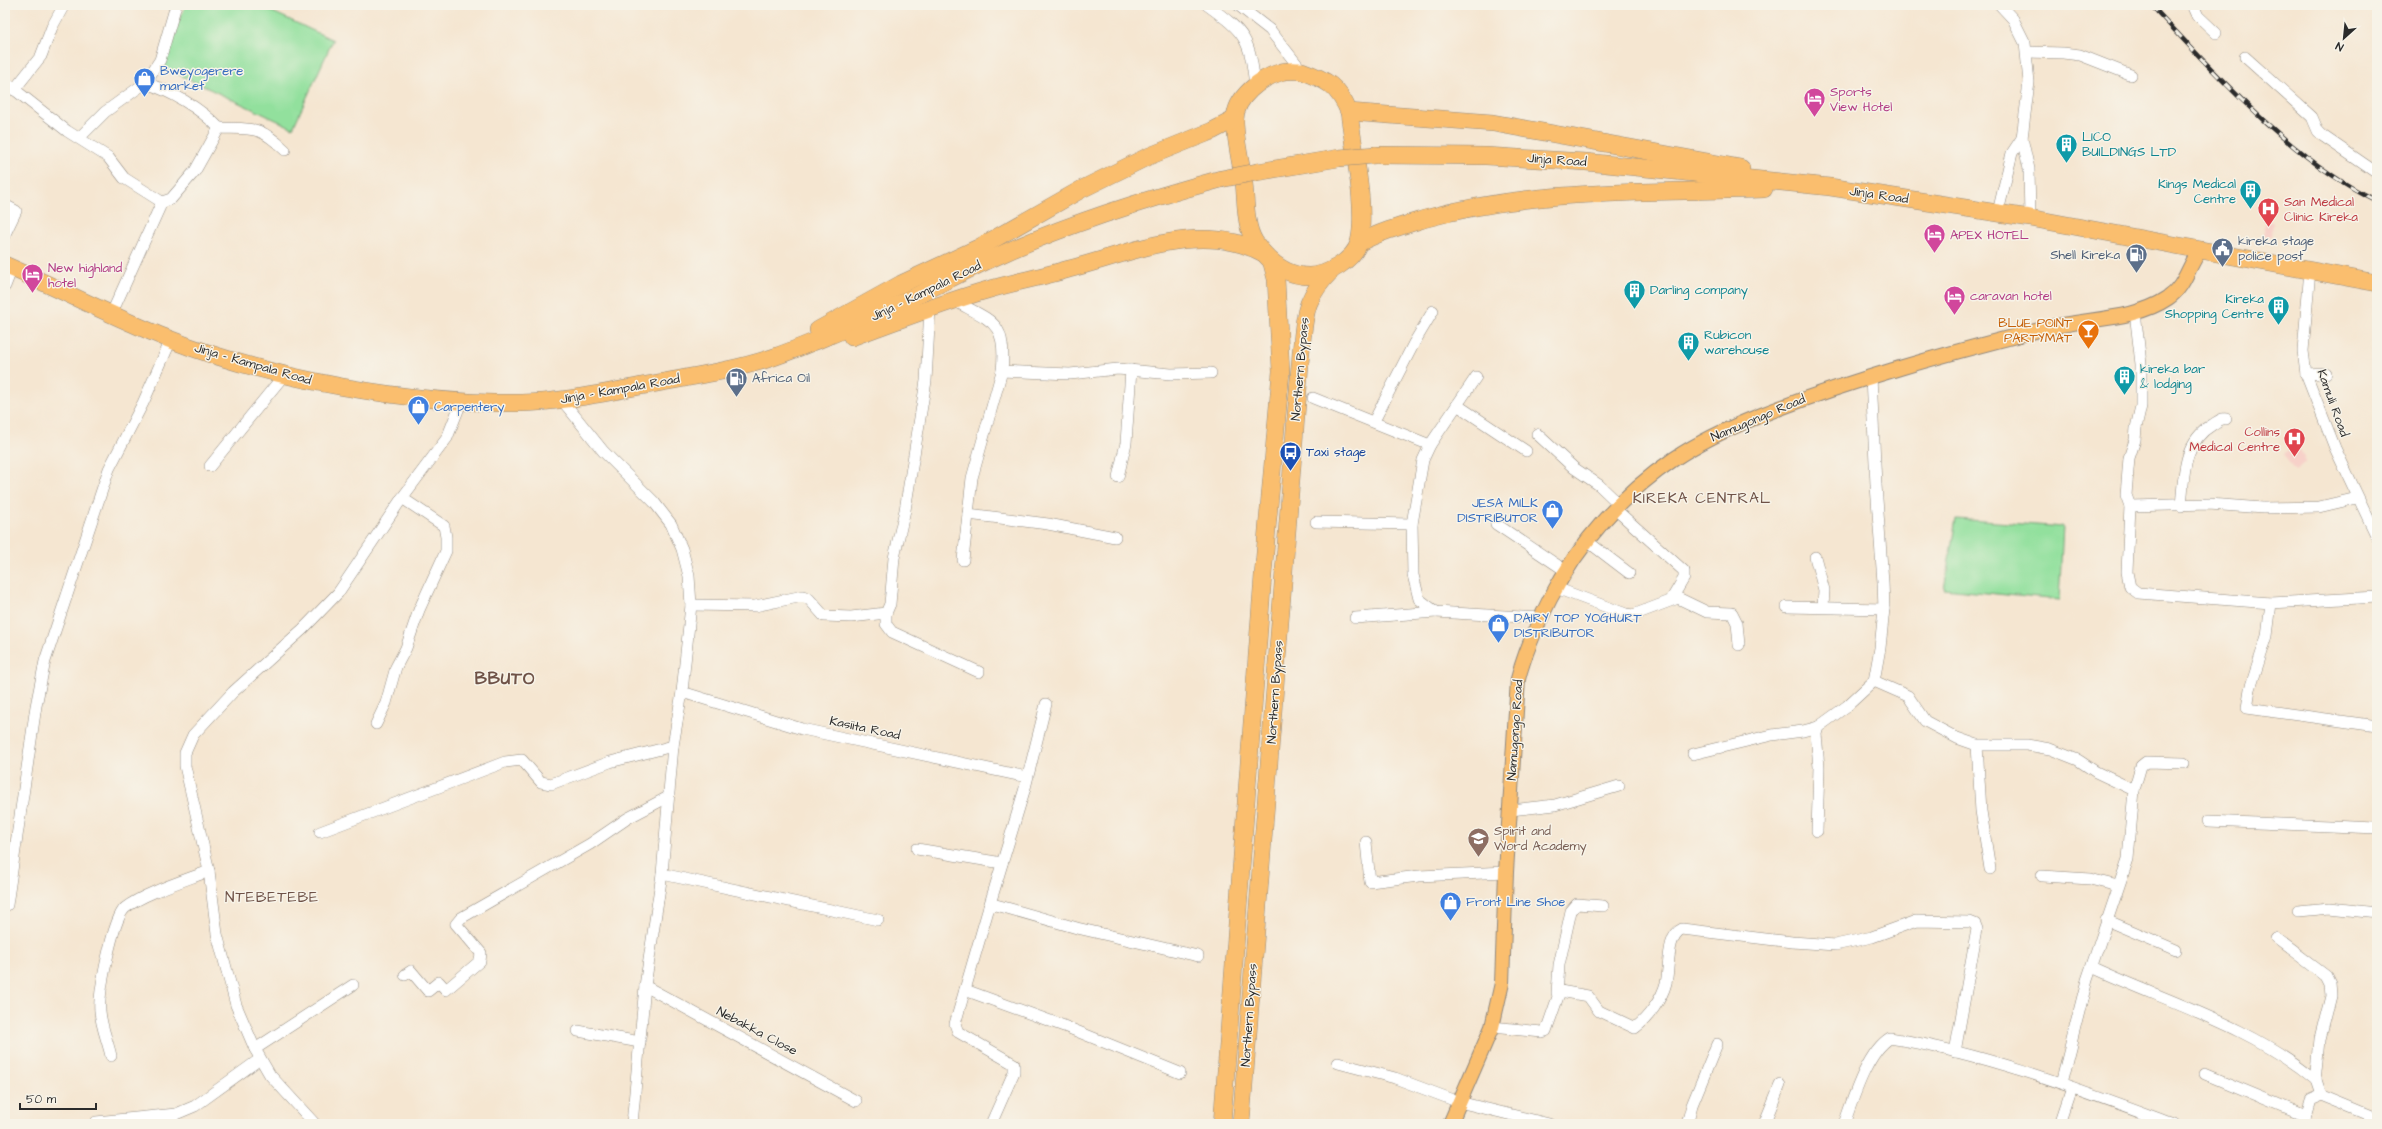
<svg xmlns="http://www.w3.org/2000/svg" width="2382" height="1129" viewBox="0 0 2382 1129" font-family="'Architects Daughter',sans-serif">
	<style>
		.built { fill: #f7d1c9 }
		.green { fill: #92e09d; stroke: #5e8664 }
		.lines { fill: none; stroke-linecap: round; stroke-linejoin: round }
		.minor-casing { stroke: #90887e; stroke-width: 12 }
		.major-casing { stroke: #90887e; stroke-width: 16 }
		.highway-casing { stroke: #90887e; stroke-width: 18 }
		.minor { stroke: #fff; stroke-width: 11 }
		.major { stroke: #fabe6e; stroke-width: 14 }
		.highway { stroke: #fabe6e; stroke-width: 17 }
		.rail-casing { stroke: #2b2b2b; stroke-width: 4.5 }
		.rail { stroke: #f7f3e8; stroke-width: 3; stroke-dasharray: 9; stroke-linecap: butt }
		.highway-bridge-casing { stroke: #90887e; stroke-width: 18; stroke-linecap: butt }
		.highway-bridge { stroke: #fabe6e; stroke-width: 17 }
		.labels { text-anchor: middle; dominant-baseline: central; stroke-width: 3; stroke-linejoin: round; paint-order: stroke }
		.shop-label { font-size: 13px; fill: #366cbe; stroke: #f7f3e8; text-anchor: start }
		.hotel-label { font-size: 13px; fill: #b23c85; stroke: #f7f3e8; text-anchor: start }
		.culture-label { font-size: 13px; fill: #0d838f; stroke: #f7f3e8; text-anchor: start }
		.street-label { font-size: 13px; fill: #2b2b2b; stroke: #f7f3e8 }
		.health-label { font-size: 13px; fill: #be3a42; stroke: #f7f3e8; text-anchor: start }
		.service-label { font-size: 13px; fill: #4e5e75; stroke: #f7f3e8; text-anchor: start }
		.food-label { font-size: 13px; fill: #c56008; stroke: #f7f3e8; text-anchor: end }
		.transit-label { font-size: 13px; fill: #164399; stroke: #f7f3e8; text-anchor: start }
		.education-label { font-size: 13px; fill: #785e54; stroke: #f7f3e8; text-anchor: start }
		.quarter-label { font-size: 15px; letter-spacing: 1px; fill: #6f5247; stroke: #f7f3e8 }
		.district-label { font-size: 17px; font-weight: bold; letter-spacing: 1px; fill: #6f5247; stroke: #f7f3e8 }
	</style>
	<rect width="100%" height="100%" fill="#f7f3e8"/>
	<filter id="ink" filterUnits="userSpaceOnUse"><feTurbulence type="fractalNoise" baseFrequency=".025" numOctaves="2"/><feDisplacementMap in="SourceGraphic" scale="8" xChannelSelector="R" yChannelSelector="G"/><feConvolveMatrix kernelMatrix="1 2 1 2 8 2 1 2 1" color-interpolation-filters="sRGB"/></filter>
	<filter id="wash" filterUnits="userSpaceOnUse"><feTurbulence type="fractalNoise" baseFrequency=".012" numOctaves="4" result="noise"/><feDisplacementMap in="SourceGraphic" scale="16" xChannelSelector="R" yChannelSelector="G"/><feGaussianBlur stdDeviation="0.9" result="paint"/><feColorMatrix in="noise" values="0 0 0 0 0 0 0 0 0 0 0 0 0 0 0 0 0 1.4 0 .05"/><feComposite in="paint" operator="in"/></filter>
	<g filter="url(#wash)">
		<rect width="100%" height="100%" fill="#f5e6d1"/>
		<!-- built -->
		<g class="built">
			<polygon points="2264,222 2273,222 2272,236 2264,236"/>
			<polygon points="2294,447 2296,450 2299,449 2305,458 2303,459 2306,463 2295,470 2283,455"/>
		</g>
		<!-- green -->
		<g class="green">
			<polygon points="186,5 258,5 333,40 293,128 158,65"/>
			<polygon points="1956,519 2063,527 2059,600 1944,589"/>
		</g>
	</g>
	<g filter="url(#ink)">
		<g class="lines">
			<defs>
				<g id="minor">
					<path d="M1207 5C1246 33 1250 39 1255 86"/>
					<polyline points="1238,5 1270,30 1302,71"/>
					<polyline points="2193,5 2198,16 2216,33"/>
					<polyline points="2027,52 2063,53 2080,55 2131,75"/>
					<polyline points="2245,57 2312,117 2318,131 2323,136 2377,173"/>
					<polyline points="5,82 67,131 108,157 124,178 162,202 111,315"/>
					<path d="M145 83C171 91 200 108 219 128L195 171 171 199 162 202"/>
					<polyline points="14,90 41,56 52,27 64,5"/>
					<path d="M219 128C253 129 259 125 285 150"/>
					<polyline points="79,138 105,112 145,83 160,60 176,5"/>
					<polyline points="2022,138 2029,169 2030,218"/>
					<polyline points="5,205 16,211 5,234"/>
					<polyline points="1998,212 2012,153 2022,138 2029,82 2025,43 2013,19 2000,5"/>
					<polyline points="2310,270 2303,351 2306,374 2335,448 2377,537"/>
					<polyline points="5,286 12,268"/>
					<path d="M955 301C993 322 1007 322 1002 371L1070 374 1118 369 1171 374 1211 373"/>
					<polyline points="2135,312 2141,364 2141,406 2136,428 2135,440 2129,458 2126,495 2130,506 2209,504 2263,508 2319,507 2357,498"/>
					<polyline points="2306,374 2326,373"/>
					<polyline points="1476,377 1430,445 1423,460 1412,524 1413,575 1419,599 1436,612 1541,618"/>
					<polyline points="1313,398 1430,445"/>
					<polyline points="562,400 603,451 654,502 671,524 682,549 689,576 691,605 682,692 673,746 662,874 645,986 632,1124"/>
					<polyline points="1457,405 1526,451"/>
					<polyline points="1374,421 1414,343 1433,311"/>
					<polyline points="1537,434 1574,468 1599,485 1619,504"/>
					<polyline points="210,466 284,375"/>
					<polyline points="1118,477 1126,443 1131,370"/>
					<polyline points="2130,506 2127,572 2130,587 2138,593 2271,603 2377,597"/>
					<path d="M2181 506C2184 476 2183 442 2212 425 2217 422 2221 418 2226 419"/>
					<polyline points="1614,508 1684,571 1684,578 1671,600"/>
					<polyline points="968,514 1048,524 1115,537"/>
					<polyline points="1316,522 1412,524"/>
					<polyline points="1496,524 1566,571"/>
					<polyline points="1587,541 1629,573"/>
					<polyline points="1815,557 1824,590 1823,607"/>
					<polyline points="963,560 972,478 1002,371"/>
					<polyline points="1556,588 1626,614 1633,615 1678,598 1707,612 1732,613 1737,623 1739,645"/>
					<polyline points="2271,603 2267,636 2250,689 2247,708 2377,726"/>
					<polyline points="691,605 755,606 803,596 809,599 824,616 851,617 886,613 890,604 894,558 905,510 926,381 930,308"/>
					<polyline points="1787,607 1884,609"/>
					<polyline points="886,613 886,624 892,632 979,672"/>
					<polyline points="1355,618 1436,612"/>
					<polyline points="1874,681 1908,696 1925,721 1957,738 1977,745 2027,745 2050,749 2078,760 2096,772 2134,790 2128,859 2087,980 2061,1083"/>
					<polyline points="682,692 802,729 1027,777"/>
					<polyline points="376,724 386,703 396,667 406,648 419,610 446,551 446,537 444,526 402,498"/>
					<polyline points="1977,745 1981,811 1990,869"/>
					<polyline points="1693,754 1772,735 1803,731 1818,727"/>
					<polyline points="2134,790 2141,766 2146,762 2184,763"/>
					<polyline points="1511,810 1555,805 1619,786"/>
					<polyline points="2208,821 2377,828"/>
					<polyline points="1817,831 1819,767 1816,734 1818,727 1847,706 1874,681 1880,648 1884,609 1883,582 1876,485 1871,376"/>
					<polyline points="320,832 505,762 522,760 541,782 551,784 610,762 673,746"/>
					<polyline points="1366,842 1370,882 1419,876 1506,872"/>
					<polyline points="917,849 1002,863"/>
					<polyline points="662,874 878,920"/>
					<polyline points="2042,876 2090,879 2118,886"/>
					<polyline points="7,905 36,706 45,661 109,469 143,403 171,340"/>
					<polyline points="989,907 1025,788 1046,704"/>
					<polyline points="2298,911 2330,908 2377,913"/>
					<polyline points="2106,920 2176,950"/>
					<polyline points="2276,938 2326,976 2330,984 2331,996 2320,1039 2316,1080 2321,1095"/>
					<path d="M2092 967C2167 1002 2252 1026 2316 1080"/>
					<polyline points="405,975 411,971 428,991 439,982 446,990 480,961 481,953 456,924 461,918 590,844 628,818 668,797"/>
					<polyline points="645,986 856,1101"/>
					<polyline points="965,990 1064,1026 1180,1073"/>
					<polyline points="1557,993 1559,965 1571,911 1577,904 1603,906"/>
					<path d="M1492 1027 1542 1032 1546 1031 1560 991 1588 996 1599 1011 1635 1028C1648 1018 1662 999 1666 983 1670 968 1666 936 1682 929L1792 942 1835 945 1872 937 1916 921 1970 922 1975 924 1977 929 1955 1052"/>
					<polyline points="578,1031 640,1042"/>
					<polyline points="255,1049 353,985"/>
					<path d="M111 1056C108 1042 101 1026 100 1011 98 994 113 919 125 908 144 893 186 880 209 871"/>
					<polyline points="1338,1063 1395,1078 1459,1102 1549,1124"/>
					<polyline points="2205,1074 2304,1115"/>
					<polyline points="96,1122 176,1114 195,1106 260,1059"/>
					<polyline points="315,1124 270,1075 255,1049 236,1005 217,934 209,871 185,766 185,753 193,735 233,692 303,629 338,593 402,498 447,438 462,400"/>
					<polyline points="991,1124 1014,1072 1014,1064 958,1032 955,1024 989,907 996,905 1007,908 1077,928 1198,956"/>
					<polyline points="1687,1124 1692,1105 1717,1044"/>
					<polyline points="1764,1124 1780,1085"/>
					<path d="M1844 1124C1853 1099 1867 1052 1890 1038 1988 1054 2081 1090 2173 1124"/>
					<polyline points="2061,1124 2073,1088"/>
					<polyline points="2302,1124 2309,1100 2321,1095 2377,1118"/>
				</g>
				<path id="major" d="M1450 1124 1492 1027 1502 983 1506 872 1518 679C1525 651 1537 625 1550 599 1579 543 1622 494 1674 459 1701 441 1729 428 1759 416 1853 379 1949 353 2047 328 2086 318 2134 321 2168 298 2186 286 2188 265 2201 249"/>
				<g id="highway">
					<path d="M1302 71C1327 80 1338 86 1349 112 1353 147 1367 210 1359 242 1354 260 1327 276 1309 276 1285 276 1268 261 1255 242 1245 227 1246 201 1244 183 1241 163 1235 140 1235 120 1235 97 1261 78 1281 72 1287 70 1295 71 1302 71Z"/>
					<polyline points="1349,112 1493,123 1741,168"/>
					<polyline points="1375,155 1486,156 1586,162 1830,187 2030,218 2377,283"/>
					<polyline points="1257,172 1339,158"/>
					<path d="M1359 243C1380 232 1401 226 1424 219 1534 188 1650 193 1764 189"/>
					<path d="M5 265C60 289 113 317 169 339 273 380 409 404 521 403 560 402 598 394 636 387 681 378 730 372 774 357 792 351 810 343 828 336 888 313 943 280 1002 254 1072 222 1147 199 1221 179"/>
					<polyline points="818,330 901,284 978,248 1082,189 1147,157 1212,131 1235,119"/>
					<path d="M852 337C897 321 941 303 987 290 1014 282 1042 277 1069 269 1131 253 1201 220 1263 253"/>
					<polyline points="1222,1124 1263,575 1281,371 1276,279 1272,264"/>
					<path d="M1241 1124 1301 352C1305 313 1304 298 1333 269"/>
				</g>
			</defs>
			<!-- minor casing -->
			<use href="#minor" class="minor-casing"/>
			<!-- major casing -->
			<use href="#major" class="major-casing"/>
			<!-- highway casing -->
			<use href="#highway" class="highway-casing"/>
			<!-- minor -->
			<use href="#minor" class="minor"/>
			<!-- major -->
			<use href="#major" class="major"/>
			<!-- highway -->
			<use href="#highway" class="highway"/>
			<defs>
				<path id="rail" d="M2151 5C2215 73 2292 161 2377 201"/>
			</defs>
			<!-- rail casing -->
			<use href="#rail" class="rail-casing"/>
			<!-- rail -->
			<use href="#rail" class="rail"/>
			<defs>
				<g id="highway-bridge">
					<polyline points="1339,158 1375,155"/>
					<polyline points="1221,179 1257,172"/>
				</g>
			</defs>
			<!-- highway-bridge casing -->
			<use href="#highway-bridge" class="highway-bridge-casing"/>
			<!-- highway-bridge -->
			<use href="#highway-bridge" class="highway-bridge"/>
		</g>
	</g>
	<!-- icons -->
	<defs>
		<symbol id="shop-pin" viewBox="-11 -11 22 30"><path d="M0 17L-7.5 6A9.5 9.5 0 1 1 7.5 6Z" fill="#3f7fe0" stroke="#f7f3e8"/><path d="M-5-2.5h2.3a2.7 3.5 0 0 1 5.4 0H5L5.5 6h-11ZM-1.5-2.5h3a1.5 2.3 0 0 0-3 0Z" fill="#fff"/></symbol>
		<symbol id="hotel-pin" viewBox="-11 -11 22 30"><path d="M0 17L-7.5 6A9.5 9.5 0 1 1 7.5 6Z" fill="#d1479c" stroke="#f7f3e8"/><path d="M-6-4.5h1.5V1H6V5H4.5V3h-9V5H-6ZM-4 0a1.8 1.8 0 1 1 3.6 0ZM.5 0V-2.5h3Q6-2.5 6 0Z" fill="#fff"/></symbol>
		<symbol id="building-pin" viewBox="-11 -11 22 30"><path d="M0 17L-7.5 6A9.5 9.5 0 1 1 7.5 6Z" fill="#0f9aa8" stroke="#f7f3e8"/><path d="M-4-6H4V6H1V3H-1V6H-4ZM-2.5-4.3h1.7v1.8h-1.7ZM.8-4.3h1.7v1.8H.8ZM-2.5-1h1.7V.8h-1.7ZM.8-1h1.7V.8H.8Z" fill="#fff"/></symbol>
		<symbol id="hospital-pin" viewBox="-11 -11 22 30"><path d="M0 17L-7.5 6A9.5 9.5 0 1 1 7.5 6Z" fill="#e0444e" stroke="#f7f3e8"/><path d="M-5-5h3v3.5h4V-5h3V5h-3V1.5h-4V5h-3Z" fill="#fff"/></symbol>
		<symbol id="civic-pin" viewBox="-11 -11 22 30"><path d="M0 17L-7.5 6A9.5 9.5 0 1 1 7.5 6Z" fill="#5c6f8a" stroke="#f7f3e8"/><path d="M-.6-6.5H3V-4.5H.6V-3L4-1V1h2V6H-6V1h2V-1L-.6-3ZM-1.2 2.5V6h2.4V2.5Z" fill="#fff"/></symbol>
		<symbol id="fuel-pin" viewBox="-11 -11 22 30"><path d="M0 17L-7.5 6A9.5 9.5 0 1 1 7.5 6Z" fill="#5c6f8a" stroke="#f7f3e8"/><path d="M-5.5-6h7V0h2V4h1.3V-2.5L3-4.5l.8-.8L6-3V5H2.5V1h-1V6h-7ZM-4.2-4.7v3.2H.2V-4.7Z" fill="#fff"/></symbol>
		<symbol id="bar-pin" viewBox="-11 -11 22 30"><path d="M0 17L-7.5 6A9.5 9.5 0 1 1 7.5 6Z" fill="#e8710a" stroke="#f7f3e8"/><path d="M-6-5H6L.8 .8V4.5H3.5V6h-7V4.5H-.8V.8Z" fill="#fff"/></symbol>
		<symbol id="bus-pin" viewBox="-11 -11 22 30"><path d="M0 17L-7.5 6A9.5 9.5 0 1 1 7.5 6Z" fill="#1a4fb4" stroke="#f7f3e8"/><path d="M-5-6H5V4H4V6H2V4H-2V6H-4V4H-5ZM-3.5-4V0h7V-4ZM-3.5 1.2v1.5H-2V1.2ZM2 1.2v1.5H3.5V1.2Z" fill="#fff"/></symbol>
		<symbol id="school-pin" viewBox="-11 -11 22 30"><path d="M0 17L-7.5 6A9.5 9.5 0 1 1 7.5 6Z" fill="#8d6e63" stroke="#f7f3e8"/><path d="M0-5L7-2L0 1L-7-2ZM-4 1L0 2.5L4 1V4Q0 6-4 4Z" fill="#fff"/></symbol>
	</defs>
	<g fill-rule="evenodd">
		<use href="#shop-pin" x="132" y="66" width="25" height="34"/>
		<use href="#hotel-pin" x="1802" y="86" width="25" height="34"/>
		<use href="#building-pin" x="2054" y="132" width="25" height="34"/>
		<use href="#building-pin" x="2238" y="178" width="25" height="34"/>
		<use href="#hospital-pin" x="2256" y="196" width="25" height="34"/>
		<use href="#hotel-pin" x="1922" y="222" width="25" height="34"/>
		<use href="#civic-pin" x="2210" y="236" width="25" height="34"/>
		<use href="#fuel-pin" x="2124" y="242" width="25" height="34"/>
		<use href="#hotel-pin" x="20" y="262" width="25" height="34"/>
		<use href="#building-pin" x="1622" y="278" width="25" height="34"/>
		<use href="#hotel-pin" x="1942" y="284" width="25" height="34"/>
		<use href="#building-pin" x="2266" y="294" width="25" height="34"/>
		<use href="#bar-pin" x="2076" y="318" width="25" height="34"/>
		<use href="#building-pin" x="1676" y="330" width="25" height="34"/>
		<use href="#building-pin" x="2112" y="364" width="25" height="34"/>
		<use href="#fuel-pin" x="724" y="366" width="25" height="34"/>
		<use href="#shop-pin" x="406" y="394" width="25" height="34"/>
		<use href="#hospital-pin" x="2282" y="426" width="25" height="34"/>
		<use href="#bus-pin" x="1278" y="440" width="25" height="34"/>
		<use href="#shop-pin" x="1540" y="498" width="25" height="34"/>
		<use href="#shop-pin" x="1486" y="612" width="25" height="34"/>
		<use href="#school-pin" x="1466" y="826" width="25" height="34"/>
		<use href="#shop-pin" x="1438" y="890" width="25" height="34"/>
	</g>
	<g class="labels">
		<!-- shop labels -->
		<g class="shop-label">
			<text x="160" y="71">Bweyogerere<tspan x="160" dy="15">market</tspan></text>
			<text x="434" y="407">Carpentery</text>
			<text x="1538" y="503" text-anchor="end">JESA MILK<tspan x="1538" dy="15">DISTRIBUTOR</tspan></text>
			<text x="1514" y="618">DAIRY TOP YOGHURT<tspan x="1514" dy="15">DISTRIBUTOR</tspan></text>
			<text x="1466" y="902">Front Line Shoe</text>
		</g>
		<!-- hotel labels -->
		<g class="hotel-label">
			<text x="1830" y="92">Sports<tspan x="1830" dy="15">View Hotel</tspan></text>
			<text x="1950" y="235">APEX HOTEL</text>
			<text x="48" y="268">New highland<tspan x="48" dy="15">hotel</tspan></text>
			<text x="1970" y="296">caravan hotel</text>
		</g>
		<!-- culture labels -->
		<g class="culture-label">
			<text x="2082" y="137">LICO<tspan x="2082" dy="15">BUILDINGS LTD</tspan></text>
			<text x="2236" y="184" text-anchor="end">Kings Medical<tspan x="2236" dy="15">Centre</tspan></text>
			<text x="1650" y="290">Darling company</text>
			<text x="2264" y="299" text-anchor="end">Kireka<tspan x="2264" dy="15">Shopping Centre</tspan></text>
			<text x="1704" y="335">Rubicon<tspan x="1704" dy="15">warehouse</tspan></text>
			<text x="2140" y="369">kireka bar<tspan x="2140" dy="15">&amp; lodging</tspan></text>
		</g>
		<!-- street labels -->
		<g class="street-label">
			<text transform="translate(1557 160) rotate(4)">Jinja Road</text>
			<text transform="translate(1879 195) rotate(8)">Jinja Road</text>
			<text transform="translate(926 291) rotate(-26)">Jinja - Kampala Road</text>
			<text transform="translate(253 364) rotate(16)">Jinja - Kampala Road</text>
			<text transform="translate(1300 369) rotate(-85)">Northern Bypass</text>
			<text transform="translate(620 389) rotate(-10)">Jinja - Kampala Road</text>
			<text transform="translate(2333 403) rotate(70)">Kamuli Road</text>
			<text transform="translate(1758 418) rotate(-23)">Namugongo Road</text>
			<text transform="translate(1275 692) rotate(-86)">Northern Bypass</text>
			<text transform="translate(865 728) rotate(12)">Kasiita Road</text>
			<text transform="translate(1515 730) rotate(-86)">Namugongo Road</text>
			<text transform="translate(1249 1015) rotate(-86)">Northern Bypass</text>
			<text transform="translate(757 1031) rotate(28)">Nebakka Close</text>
		</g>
		<!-- health labels -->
		<g class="health-label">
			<text x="2284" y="202">San Medical<tspan x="2284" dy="15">Clinic Kireka</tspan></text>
			<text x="2280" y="432" text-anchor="end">Collins<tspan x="2280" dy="15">Medical Centre</tspan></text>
		</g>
		<!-- service labels -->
		<g class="service-label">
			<text x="2238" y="241">kireka stage<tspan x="2238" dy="15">police post</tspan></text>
			<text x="2120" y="255" text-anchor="end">Shell Kireka</text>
			<text x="752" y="378">Africa Oil</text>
		</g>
		<!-- food labels -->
		<g class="food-label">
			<text x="2072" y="323">BLUE POINT<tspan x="2072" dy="15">PARTYMAT</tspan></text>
		</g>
		<!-- transit labels -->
		<g class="transit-label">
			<text x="1306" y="452">Taxi stage</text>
		</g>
		<!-- education labels -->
		<g class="education-label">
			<text x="1494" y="831">Spirit and<tspan x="1494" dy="15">Word Academy</tspan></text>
		</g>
		<!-- quarter labels -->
		<g class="quarter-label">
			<text x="1702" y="498">KIREKA CENTRAL</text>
			<text x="272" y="897">NTEBETEBE</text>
		</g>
		<!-- district labels -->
		<g class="district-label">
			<text x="505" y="679">BBUTO</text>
		</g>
	</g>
	<!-- margin -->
	<rect width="2382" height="1129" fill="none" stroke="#f7f3e8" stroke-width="20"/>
	<!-- north arrow -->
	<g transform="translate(2344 38) rotate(207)" stroke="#f7f3e8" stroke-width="3" paint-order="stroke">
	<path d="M0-3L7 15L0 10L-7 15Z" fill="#2b2b2b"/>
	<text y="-6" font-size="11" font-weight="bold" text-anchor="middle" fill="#2b2b2b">N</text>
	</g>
	<!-- scale -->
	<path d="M20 1103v6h76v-6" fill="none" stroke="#2b2b2b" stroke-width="2"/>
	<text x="26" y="1103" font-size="12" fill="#2b2b2b" stroke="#f7f3e8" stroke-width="3" paint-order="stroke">50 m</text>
</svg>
